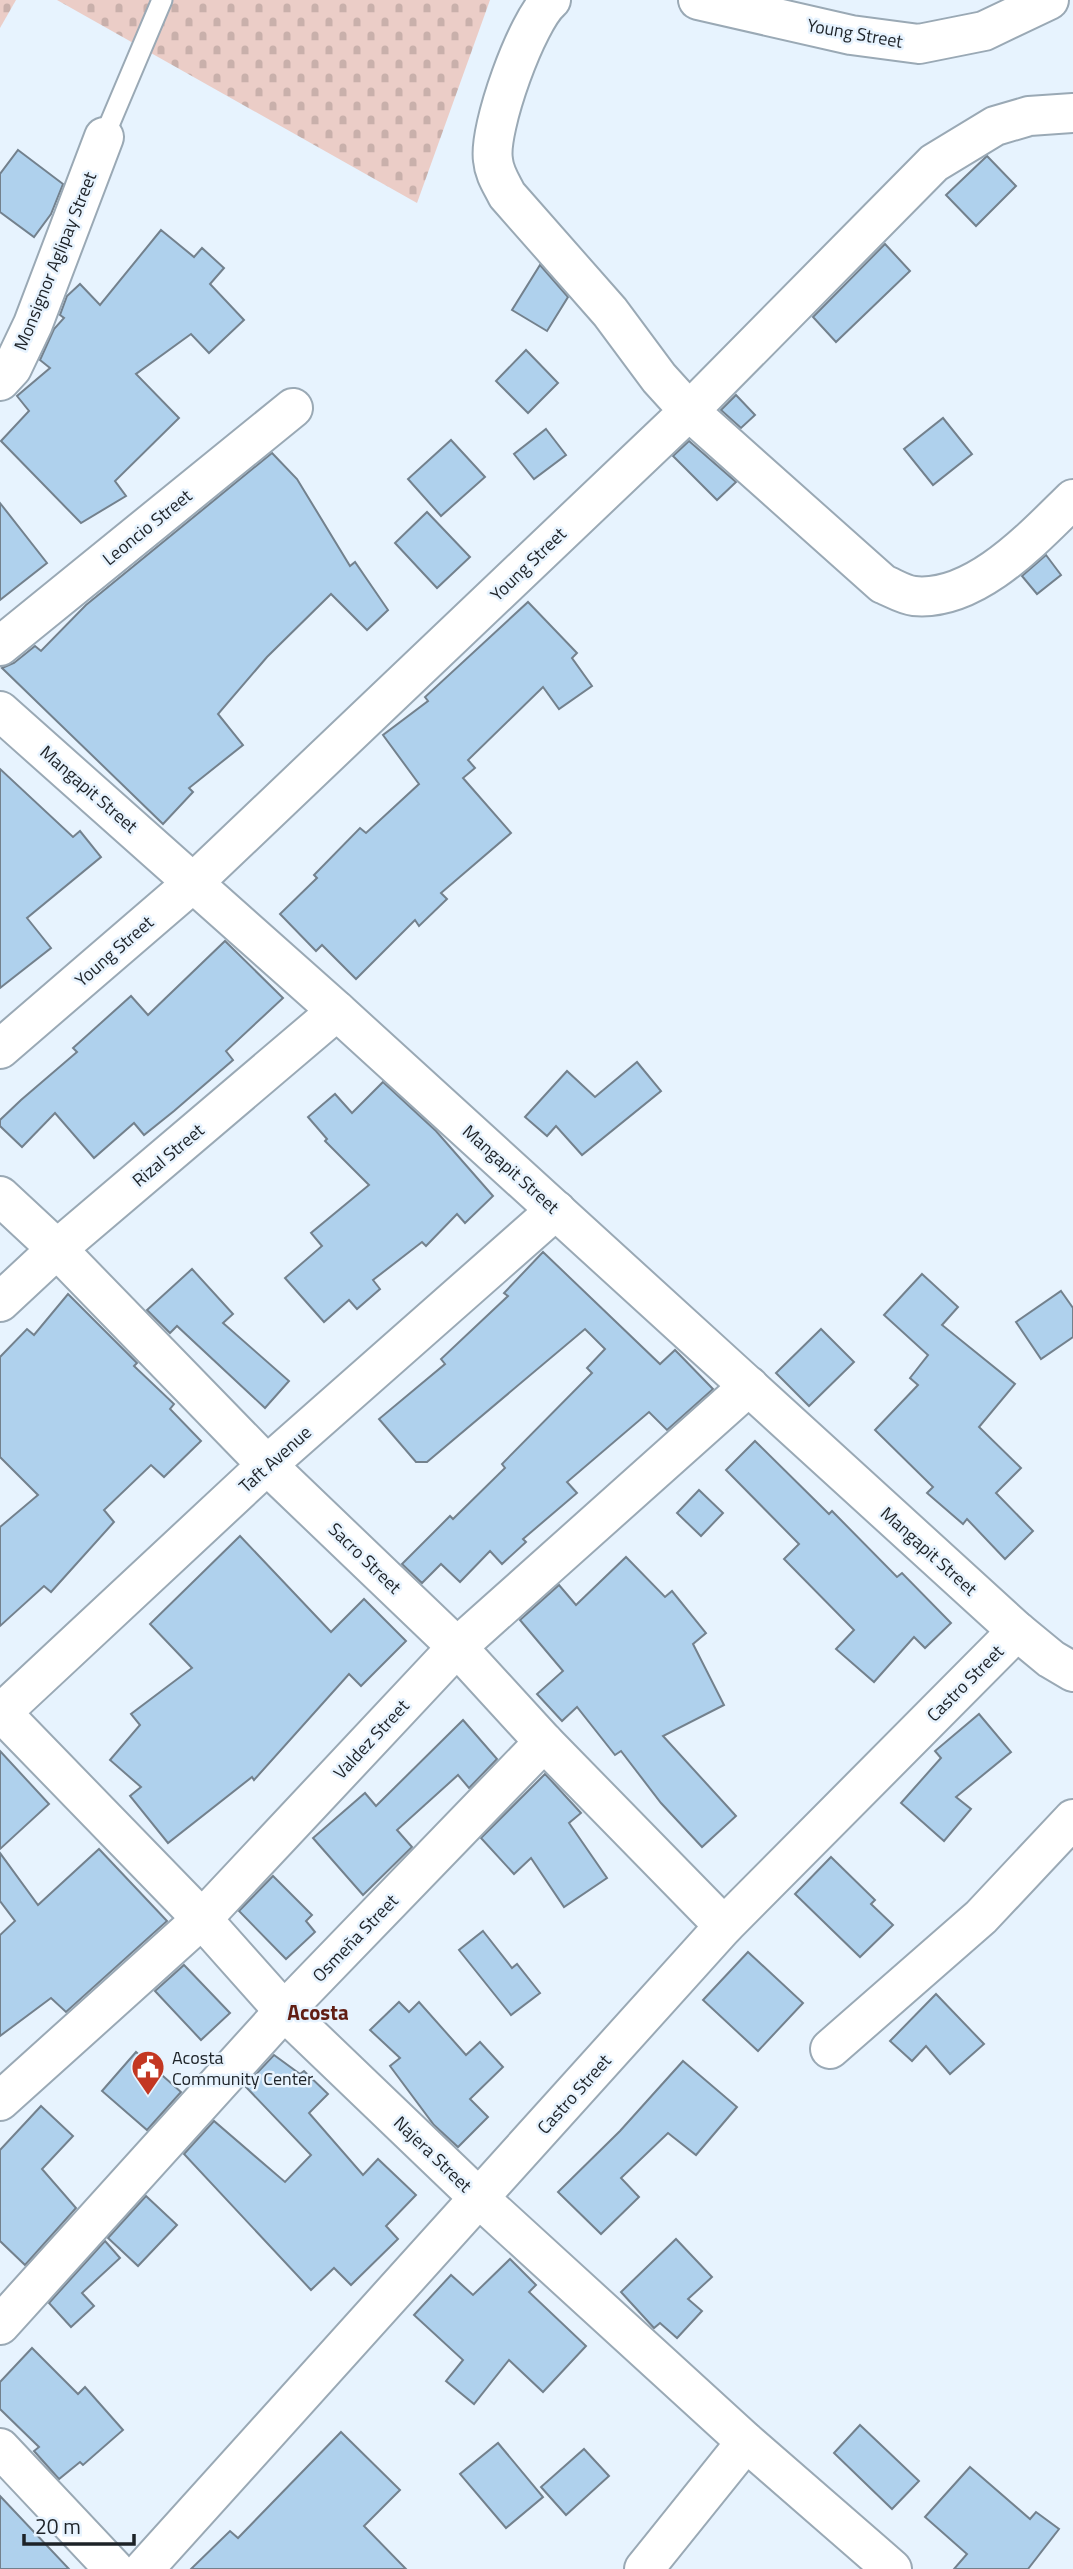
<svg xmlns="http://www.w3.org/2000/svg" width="1073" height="2569" viewBox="0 0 1073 2569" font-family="'Titillium Web',sans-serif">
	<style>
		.cemetery { fill: url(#cemetery-stones) }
		.building { fill: #afd1ed; stroke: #73818d; stroke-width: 2 }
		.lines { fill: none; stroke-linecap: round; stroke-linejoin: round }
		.service-casing { stroke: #9aa9b5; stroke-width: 23 }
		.minor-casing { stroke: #9aa9b5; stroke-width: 42 }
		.service { stroke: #fff; stroke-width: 19 }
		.minor { stroke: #fff; stroke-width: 38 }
		.labels { text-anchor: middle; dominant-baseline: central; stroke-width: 5; stroke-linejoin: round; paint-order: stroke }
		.street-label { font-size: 18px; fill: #1d2227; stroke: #e7f3fe }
		.poi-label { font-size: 18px; fill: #1d2227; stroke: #e7f3fe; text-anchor: start }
		.quarter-label { font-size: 21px; font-weight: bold; fill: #611e13; stroke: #e7f3fe }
	</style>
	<defs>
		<pattern id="cemetery-stones" width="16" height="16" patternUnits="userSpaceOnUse" patternTransform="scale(1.75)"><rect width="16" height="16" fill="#ebcdc7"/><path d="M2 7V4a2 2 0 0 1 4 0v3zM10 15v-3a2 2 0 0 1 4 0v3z" fill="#c9b0ab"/></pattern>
	</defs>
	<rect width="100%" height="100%" fill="#e7f3fe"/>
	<!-- cemetery -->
	<g class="cemetery">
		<polygon points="0,0 16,0 0,28"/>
		<polygon points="57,0 490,0 417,203"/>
	</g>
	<!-- building -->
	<g class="building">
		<polygon points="18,150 63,184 51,214 34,237 0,212 0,174"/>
		<polygon points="987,156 1016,186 976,226 946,195"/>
		<polygon points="161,230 194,257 202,248 224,268 210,284 244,320 209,353 191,334 136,374 179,418 115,481 126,496 81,523 1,441 29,411 17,396 50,368 40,360 54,329 64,318 60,315 67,296 80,284 100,305"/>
		<polygon points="885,244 910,271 836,342 813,317"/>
		<polygon points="540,265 568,297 547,331 512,310"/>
		<polygon points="526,350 558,383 528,413 496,381"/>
		<polygon points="736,395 755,415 741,428 721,410"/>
		<polygon points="943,418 972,454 933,485 904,449"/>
		<polygon points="546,429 566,455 534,479 514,454"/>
		<polygon points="451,440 485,477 441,516 408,479"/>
		<polygon points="689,441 736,482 717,500 673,456"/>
		<polygon points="272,453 297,479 350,566 355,562 388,610 367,630 331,594 267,657 218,714 243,745 189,788 193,792 163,824 2,668 14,663 35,646 41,651 86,605"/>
		<polygon points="0,503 47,563 0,600"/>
		<polygon points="427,512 470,557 437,588 395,543"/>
		<polygon points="1046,555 1061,575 1037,594 1022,576"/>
		<polygon points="528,602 577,653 572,658 592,686 559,709 543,687 468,760 475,768 463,778 511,833 441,893 447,899 419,926 415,920 356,979 322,945 316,951 280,914 317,878 314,875 360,828 366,833 419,784 383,735 428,701 425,697"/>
		<polygon points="0,769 73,837 80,831 101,857 27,918 51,948 0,988"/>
		<polygon points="225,941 283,998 226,1051 233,1060 174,1111 144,1135 134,1123 94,1158 55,1113 22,1147 0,1126 0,1120 21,1100 77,1052 73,1048 131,996 148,1015"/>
		<polygon points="637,1062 661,1091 582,1155 556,1126 547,1136 525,1117 567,1071 595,1097"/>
		<polygon points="383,1082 436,1131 493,1196 465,1223 457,1214 426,1246 422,1242 373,1280 380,1289 357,1309 349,1300 324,1322 285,1278 322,1246 311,1233 369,1185 325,1141 327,1139 308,1117 335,1094 352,1113"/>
		<polygon points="543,1252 660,1364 675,1350 713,1389 667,1430 649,1412 567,1482 577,1493 523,1539 526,1542 502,1564 490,1551 460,1582 441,1564 422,1583 402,1564 450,1516 453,1519 505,1468 502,1464 592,1373 587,1368 605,1349 585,1329 427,1462 416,1462 379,1419 445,1364 441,1359 508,1296 504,1293"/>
		<polygon points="192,1269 233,1314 223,1323 289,1381 265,1408 177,1326 170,1333 147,1310"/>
		<polygon points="922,1274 958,1307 942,1325 1015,1384 979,1427 1021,1468 996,1493 1033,1531 1005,1559 967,1519 963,1524 927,1493 933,1487 875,1430 918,1385 910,1378 928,1355 884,1315"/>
		<polygon points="1061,1291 1073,1308 1073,1337 1041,1359 1016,1322"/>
		<polygon points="68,1294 137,1363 134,1366 174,1404 170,1409 201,1441 164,1477 151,1465 104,1510 114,1522 51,1592 44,1586 0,1626 0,1527 38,1495 0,1457 0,1357 27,1329 34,1335"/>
		<polygon points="821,1329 854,1362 809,1406 776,1373"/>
		<polygon points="755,1441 829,1514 832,1511 897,1577 902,1573 951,1623 925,1648 914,1637 874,1682 836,1649 854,1630 784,1559 799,1544 726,1470"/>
		<polygon points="699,1490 723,1513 701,1536 677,1513"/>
		<polygon points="240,1536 331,1632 364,1599 406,1641 361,1686 349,1674 254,1780 252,1777 168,1843 130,1796 141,1787 110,1760 140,1725 131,1714 192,1668 150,1624"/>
		<polygon points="626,1557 665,1597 672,1591 706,1633 693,1644 724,1705 663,1736 736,1816 702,1847 661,1803 621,1751 615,1755 577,1707 562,1721 537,1694 563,1671 520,1620 559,1585 576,1605"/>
		<polygon points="979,1714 1011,1752 956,1797 971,1809 944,1841 901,1803 941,1758 935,1751"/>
		<polygon points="463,1720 497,1759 469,1788 458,1775 397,1830 412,1847 363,1895 313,1838 365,1793 376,1806"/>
		<polygon points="0,1751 49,1804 0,1849"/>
		<polygon points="545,1774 581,1813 569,1823 607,1878 564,1907 531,1858 514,1874 481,1838"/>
		<polygon points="99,1849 167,1921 66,2012 51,1998 0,2036 0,1935 15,1921 0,1901 0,1853 38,1905"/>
		<polygon points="831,1857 875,1900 871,1904 893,1925 860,1957 795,1894"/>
		<polygon points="273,1876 312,1915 306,1921 315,1932 286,1959 239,1911"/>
		<polygon points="483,1931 512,1968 517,1964 540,1993 511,2015 459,1950"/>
		<polygon points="748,1952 803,2003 758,2051 703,2000"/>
		<polygon points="184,1965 230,2013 201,2040 155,1991"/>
		<polygon points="936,1994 984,2044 950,2074 926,2046 912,2061 890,2041"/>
		<polygon points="399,2002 409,2012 419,2002 466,2055 480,2042 503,2067 470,2099 488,2117 458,2147 434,2125 390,2066 400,2058 370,2030"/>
		<polygon points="136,2052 181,2092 147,2130 102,2091"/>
		<polygon points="274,2055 300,2074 304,2071 328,2094 309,2113 363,2175 378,2159 416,2195 386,2226 398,2239 351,2285 334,2268 311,2290 184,2154 214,2121 285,2182 311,2155 245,2086"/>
		<polygon points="683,2061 737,2107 696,2155 668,2133 621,2178 639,2197 601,2234 558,2192 620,2131"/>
		<polygon points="41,2106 73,2136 42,2169 76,2208 25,2265 0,2241 0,2150"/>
		<polygon points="146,2196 177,2225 138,2266 108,2238"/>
		<polygon points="676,2239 712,2277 688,2299 702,2311 677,2338 660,2323 654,2328 621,2292"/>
		<polygon points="105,2241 120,2258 82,2293 94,2306 71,2327 49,2303"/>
		<polygon points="510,2259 536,2285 529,2292 586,2346 543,2392 509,2360 474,2404 446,2381 463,2360 414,2315 451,2275 473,2295"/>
		<polygon points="32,2348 78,2394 85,2387 123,2430 83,2465 80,2462 59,2479 34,2451 39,2447 0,2409 0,2382"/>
		<polygon points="860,2425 919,2481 892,2509 834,2453"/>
		<polygon points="341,2432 400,2490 364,2526 406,2569 191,2569 230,2531 238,2538"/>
		<polygon points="498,2443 543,2497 506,2528 460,2474"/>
		<polygon points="584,2449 609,2476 566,2515 541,2487"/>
		<polygon points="970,2467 1030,2519 1036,2512 1059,2529 1028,2569 954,2569 967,2554 925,2517"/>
		<polygon points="0,2496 69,2569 0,2569"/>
	</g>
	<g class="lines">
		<defs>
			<polyline id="service" points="104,137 162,0"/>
			<g id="minor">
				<polyline points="698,0 851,35 919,44 984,31 1049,0"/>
				<path d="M1073 113 1029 116 995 126 934 163 689 411 883 584C893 588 904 595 914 596 975 602 1033 538 1073 499"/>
				<polyline points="0,381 12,368 33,324 104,137"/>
				<polyline points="0,646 293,408"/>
				<polyline points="0,711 337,1011 1017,1631 1051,1659 1073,1672"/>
				<path d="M0 1049 194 882 689 411 659 378 610 312 507 195C501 183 494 173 493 160 488 129 527 20 551 0"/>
				<polyline points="0,1196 57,1249 267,1465 457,1647 544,1742 724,1926"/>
				<polyline points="0,1302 57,1249 337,1011"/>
				<polyline points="0,1711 202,1919 284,2011 480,2199 746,2442 892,2569"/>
				<polyline points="0,1714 267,1465 556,1210"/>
				<polyline points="830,2049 981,1917 1073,1819"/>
				<polyline points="0,2101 202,1919 457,1647 749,1386"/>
				<polyline points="0,2325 284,2011 544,1742"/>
				<polyline points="0,2448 114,2569"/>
				<polyline points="144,2569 724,1926 1017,1631"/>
				<polyline points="644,2569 746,2442"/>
			</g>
		</defs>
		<!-- service casing -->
		<use href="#service" class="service-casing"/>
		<!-- minor casing -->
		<use href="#minor" class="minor-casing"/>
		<!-- service -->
		<use href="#service" class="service"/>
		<!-- minor -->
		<use href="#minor" class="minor"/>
	</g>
	<!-- icons -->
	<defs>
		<symbol id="civic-pin" viewBox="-11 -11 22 30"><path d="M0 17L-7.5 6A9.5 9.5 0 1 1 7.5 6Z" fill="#c33722" stroke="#e7f3fe"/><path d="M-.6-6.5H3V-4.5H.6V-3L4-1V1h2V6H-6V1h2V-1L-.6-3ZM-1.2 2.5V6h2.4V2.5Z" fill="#fff"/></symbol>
	</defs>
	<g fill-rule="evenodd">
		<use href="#civic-pin" x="129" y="2048" width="38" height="52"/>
	</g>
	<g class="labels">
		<!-- street labels -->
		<g class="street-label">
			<text transform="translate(855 33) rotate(10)">Young Street</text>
			<text transform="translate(55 261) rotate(-68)">Monsignor Aglipay Street</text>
			<text transform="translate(147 527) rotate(-39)">Leoncio Street</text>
			<text transform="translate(528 564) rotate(-44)">Young Street</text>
			<text transform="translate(89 789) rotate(41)">Mangapit Street</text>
			<text transform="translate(114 951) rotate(-41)">Young Street</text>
			<text transform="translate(168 1155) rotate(-40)">Rizal Street</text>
			<text transform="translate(511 1169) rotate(42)">Mangapit Street</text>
			<text transform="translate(275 1459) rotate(-42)">Taft Avenue</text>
			<text transform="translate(929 1551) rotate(42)">Mangapit Street</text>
			<text transform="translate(365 1558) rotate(44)">Sacro Street</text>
			<text transform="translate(965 1683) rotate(-45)">Castro Street</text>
			<text transform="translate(371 1739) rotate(-47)">Valdez Street</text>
			<text transform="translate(355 1938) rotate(-46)">Osmeña Street</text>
			<text transform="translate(574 2094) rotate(-48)">Castro Street</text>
			<text transform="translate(433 2154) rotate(44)">Najera Street</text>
		</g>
		<!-- poi labels -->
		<g class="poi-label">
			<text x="172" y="2057">Acosta<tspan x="172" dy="21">Community Center</tspan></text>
		</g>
		<!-- quarter labels -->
		<g class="quarter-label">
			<text x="318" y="2012">Acosta</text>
		</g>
	</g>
	<!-- scale -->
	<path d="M24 2534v10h110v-10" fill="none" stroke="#1d2227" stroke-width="3.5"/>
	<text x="35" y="2534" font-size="21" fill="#1d2227" stroke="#e7f3fe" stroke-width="5" paint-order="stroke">20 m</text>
</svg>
